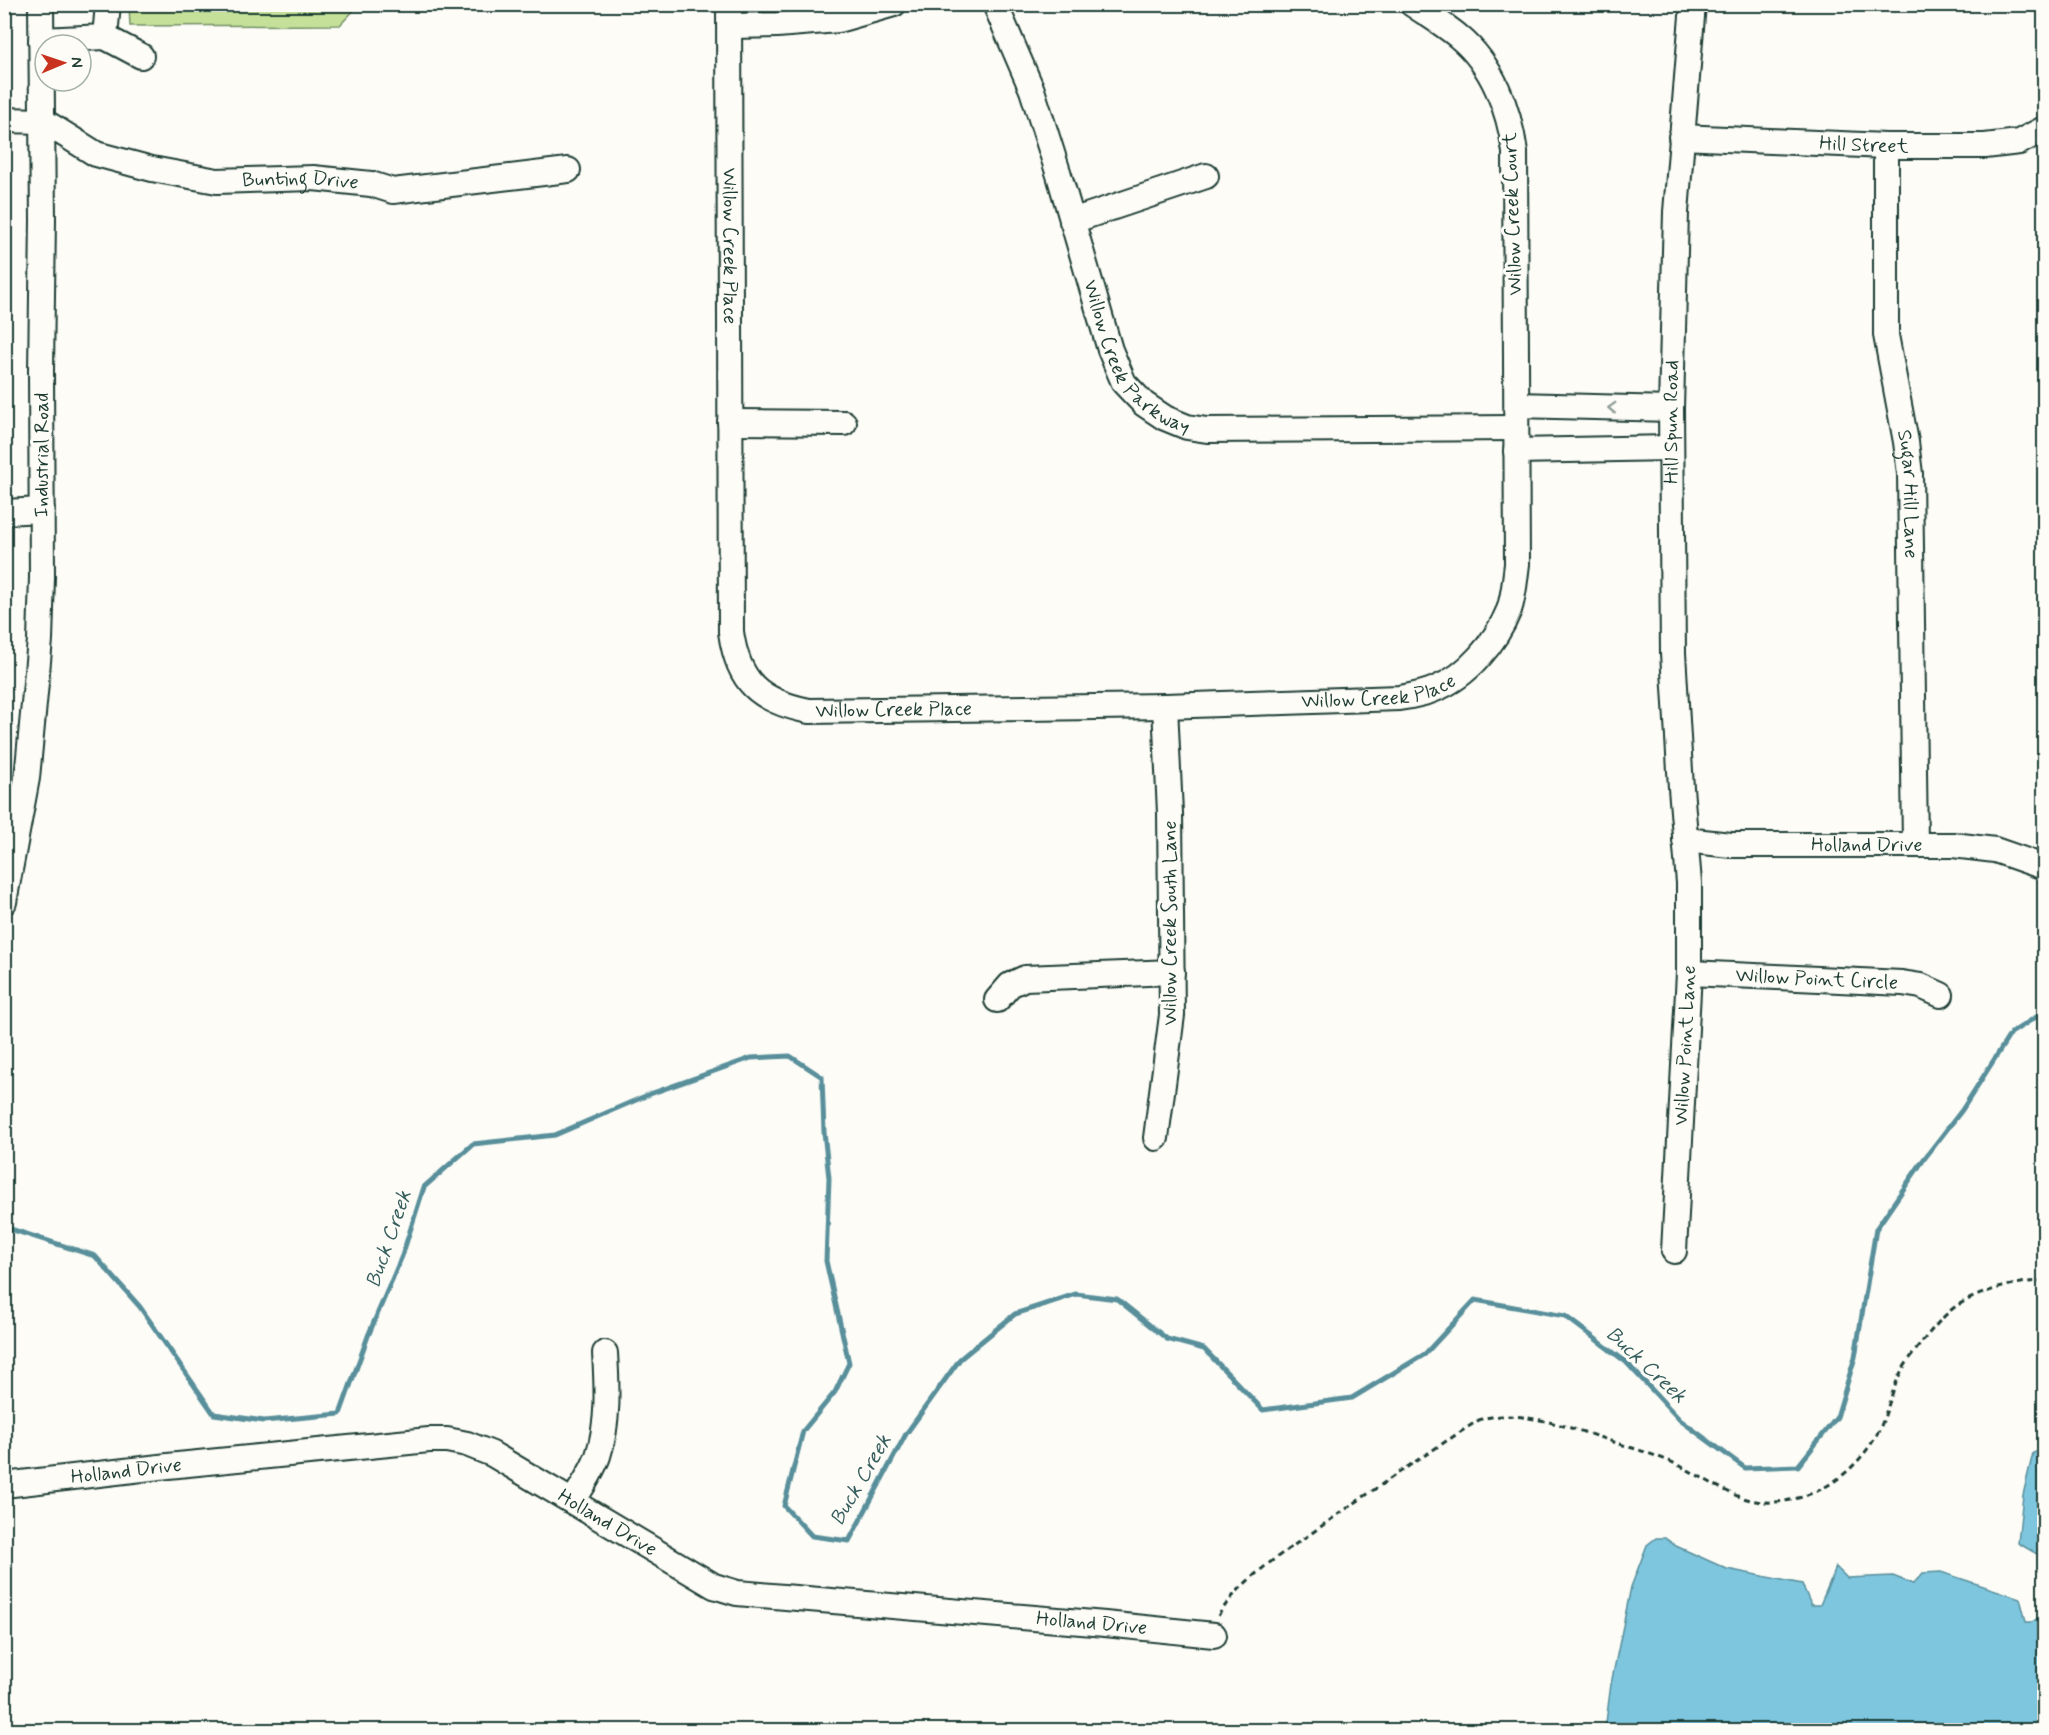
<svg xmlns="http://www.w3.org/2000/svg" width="2049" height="1735" viewBox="0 0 2049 1735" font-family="Mynerve,sans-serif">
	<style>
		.green { fill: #c5e199; stroke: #728f66; stroke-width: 1.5 }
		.water { fill: #7ec5de; stroke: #588f9a; stroke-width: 1.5 }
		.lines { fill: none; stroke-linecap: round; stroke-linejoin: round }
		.stream { stroke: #588f9a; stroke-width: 5 }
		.minor-casing { stroke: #1f3d34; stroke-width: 28 }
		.path { stroke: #1f3d34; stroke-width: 3; stroke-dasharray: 6 4.5; stroke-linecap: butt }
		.minor { stroke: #fdfcf7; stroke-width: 24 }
		.rail { stroke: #1f3d34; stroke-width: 4.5 }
		.oneway { stroke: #8e9c96 }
		.labels { text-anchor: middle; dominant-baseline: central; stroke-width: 6; stroke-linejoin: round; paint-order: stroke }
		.street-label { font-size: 20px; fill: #1f3d34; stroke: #fdfcf7 }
		.water-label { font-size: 21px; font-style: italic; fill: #375f5e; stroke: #fdfcf7 }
	</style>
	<rect width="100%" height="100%" fill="#fdfcf7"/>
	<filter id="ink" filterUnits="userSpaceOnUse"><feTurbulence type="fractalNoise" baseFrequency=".0167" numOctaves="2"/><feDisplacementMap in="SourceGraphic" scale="12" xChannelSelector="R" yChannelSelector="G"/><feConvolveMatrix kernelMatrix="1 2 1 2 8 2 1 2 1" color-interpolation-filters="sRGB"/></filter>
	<g filter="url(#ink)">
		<!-- green -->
		<polygon class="green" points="129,5 130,4 359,5 340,25 130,26"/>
		<!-- water -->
		<g class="water">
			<polygon points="2044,1449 2044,1558 2018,1543 2023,1495 2033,1453"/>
			<polygon points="1656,1538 1665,1538 1676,1546 1727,1569 1802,1584 1811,1605 1820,1605 1836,1567 1847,1578 1893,1576 1913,1584 1923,1573 1941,1572 2020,1598 2026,1622 2032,1622 2044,1614 2044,1730 1605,1730 1611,1684 1631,1587 1647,1545"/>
		</g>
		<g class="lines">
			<!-- stream -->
			<polyline class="stream" points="4,1227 95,1256 140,1307 214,1414 264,1421 340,1414 368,1336 402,1256 424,1187 473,1144 555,1135 650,1094 751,1058 790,1056 822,1077 824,1132 829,1178 826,1261 849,1363 835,1392 803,1431 784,1506 812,1536 849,1541 906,1434 960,1359 1015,1314 1076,1294 1117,1299 1167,1339 1204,1349 1263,1410 1352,1398 1425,1354 1475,1300 1565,1316 1626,1362 1680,1420 1745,1468 1798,1466 1837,1417 1855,1357 1876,1229 1924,1159 1962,1110 2011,1033 2044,1012"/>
			<defs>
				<g id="minor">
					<path id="s1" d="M729 4 731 632C738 682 759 701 809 711L1165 706 1399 698C1412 696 1424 694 1435 689 1468 676 1496 642 1509 610 1514 596 1515 579 1517 564L1515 152C1509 110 1493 65 1459 37 1445 25 1428 15 1412 4"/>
					<path id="s2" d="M995 4 1032 90 1059 175 1110 350 1124 383 1144 404 1165 418 1187 427 1207 430 1516 428"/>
					<polyline points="730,26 777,25 838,20 894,4"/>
					<polyline points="105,37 108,4"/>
					<polyline points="41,40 105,37 141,56"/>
					<path id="s3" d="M4 120 43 121 96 154 152 169 217 181 313 178 371 184 393 191 568 170"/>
					<path id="s4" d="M1681 137 1886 146H1985L2019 142 2044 129"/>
					<path id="s5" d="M1886 146V335L1906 442 1910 474 1915 844"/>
					<polyline points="1072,221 1206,176"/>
					<polyline points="1517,405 1671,409"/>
					<polyline points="730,422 844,423"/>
					<polyline points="1516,451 1670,448"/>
					<polyline points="4,512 42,510"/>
					<path id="s6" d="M1685 840 1731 845H1953L1995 850 2044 867"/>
					<polyline points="4,902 27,778 40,640 42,577 41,371 43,220 41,4"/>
					<path id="s7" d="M1689 973 1902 983 1921 986 1941 995"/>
					<polyline points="997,1000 1010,985 1025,978 1172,972"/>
					<polyline points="1156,1138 1172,1015 1170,813 1165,706"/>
					<path id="s8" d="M1674 1251 1689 973V883L1681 788 1673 653 1671 409 1676 212 1693 4"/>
					<path id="s9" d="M4 1485 168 1466 429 1440H447L467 1444 492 1454 714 1586 737 1593 1105 1624 1214 1635"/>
					<path d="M573 1501C582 1487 592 1472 598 1456 609 1422 607 1387 605 1353"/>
				</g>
			</defs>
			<!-- minor casing -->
			<use href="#minor" class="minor-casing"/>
			<!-- path -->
			<path class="path" d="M1218 1616C1243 1576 1288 1550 1326 1523 1376 1488 1427 1453 1479 1420 1518 1406 1582 1432 1620 1444 1639 1450 1658 1456 1676 1464 1720 1485 1746 1513 1798 1498 1831 1489 1857 1467 1875 1438 1886 1419 1890 1395 1900 1374 1909 1357 1942 1314 1958 1305 1981 1291 2017 1281 2044 1281"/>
			<!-- minor -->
			<use href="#minor" class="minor"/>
			<!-- rail -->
			<polyline class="rail" points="4,1723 59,1730"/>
		</g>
		<!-- one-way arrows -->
		<defs><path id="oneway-chevron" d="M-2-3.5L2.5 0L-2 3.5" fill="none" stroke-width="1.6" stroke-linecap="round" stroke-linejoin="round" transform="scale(1.5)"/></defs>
		<use class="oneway" href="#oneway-chevron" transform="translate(1612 408) rotate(-178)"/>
	</g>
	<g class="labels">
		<!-- street labels -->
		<g class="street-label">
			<text stroke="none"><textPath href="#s4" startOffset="183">Hill Street</textPath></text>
			<text stroke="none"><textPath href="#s3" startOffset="309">Bunting Drive</textPath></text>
			<text transform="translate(1513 214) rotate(-92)">Willow Creek Court</text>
			<text stroke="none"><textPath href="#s1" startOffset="242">Willow Creek Place</textPath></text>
			<text stroke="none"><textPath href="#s2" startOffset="387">Willow Creek Parkway</textPath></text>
			<text stroke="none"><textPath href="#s8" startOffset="830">Hill Spun Road</textPath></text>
			<text transform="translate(42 455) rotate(-90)">Industrial Road</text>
			<text stroke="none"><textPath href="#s5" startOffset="350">Sugar Hill Lane</textPath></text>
			<text stroke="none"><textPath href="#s1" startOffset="1320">Willow Creek Place</textPath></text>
			<text stroke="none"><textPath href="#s1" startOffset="834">Willow Creek Place</textPath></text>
			<text stroke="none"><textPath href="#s6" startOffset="182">Holland Drive</textPath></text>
			<text transform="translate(1170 923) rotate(-90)">Willow Creek South Lane</text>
			<text stroke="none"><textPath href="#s7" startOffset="128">Willow Point Circle</textPath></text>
			<text stroke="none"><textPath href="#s8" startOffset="206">Willow Point Lane</textPath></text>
			<text stroke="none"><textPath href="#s9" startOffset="123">Holland Drive</textPath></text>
			<text stroke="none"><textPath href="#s9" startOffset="627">Holland Drive</textPath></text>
			<text stroke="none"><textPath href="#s9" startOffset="1131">Holland Drive</textPath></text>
		</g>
		<!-- water labels -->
		<g class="water-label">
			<text transform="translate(389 1239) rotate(-71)">Buck Creek</text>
			<text transform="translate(1646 1365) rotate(43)">Buck Creek</text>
			<text transform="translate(861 1480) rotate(-60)">Buck Creek</text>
		</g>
	</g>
	<!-- margin -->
	<rect width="2049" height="1735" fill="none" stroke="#fdfcf7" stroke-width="24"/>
	<rect x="12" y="12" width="2025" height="1711" fill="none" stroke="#1f3d34" stroke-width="2" filter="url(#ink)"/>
	<!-- north arrow -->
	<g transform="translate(63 63) rotate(88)"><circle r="28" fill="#fdfcf7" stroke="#a4b0a9" stroke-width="1.5"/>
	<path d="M0-4.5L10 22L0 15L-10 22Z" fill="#c8321e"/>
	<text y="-9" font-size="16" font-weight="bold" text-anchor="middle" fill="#1f3d34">N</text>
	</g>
</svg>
